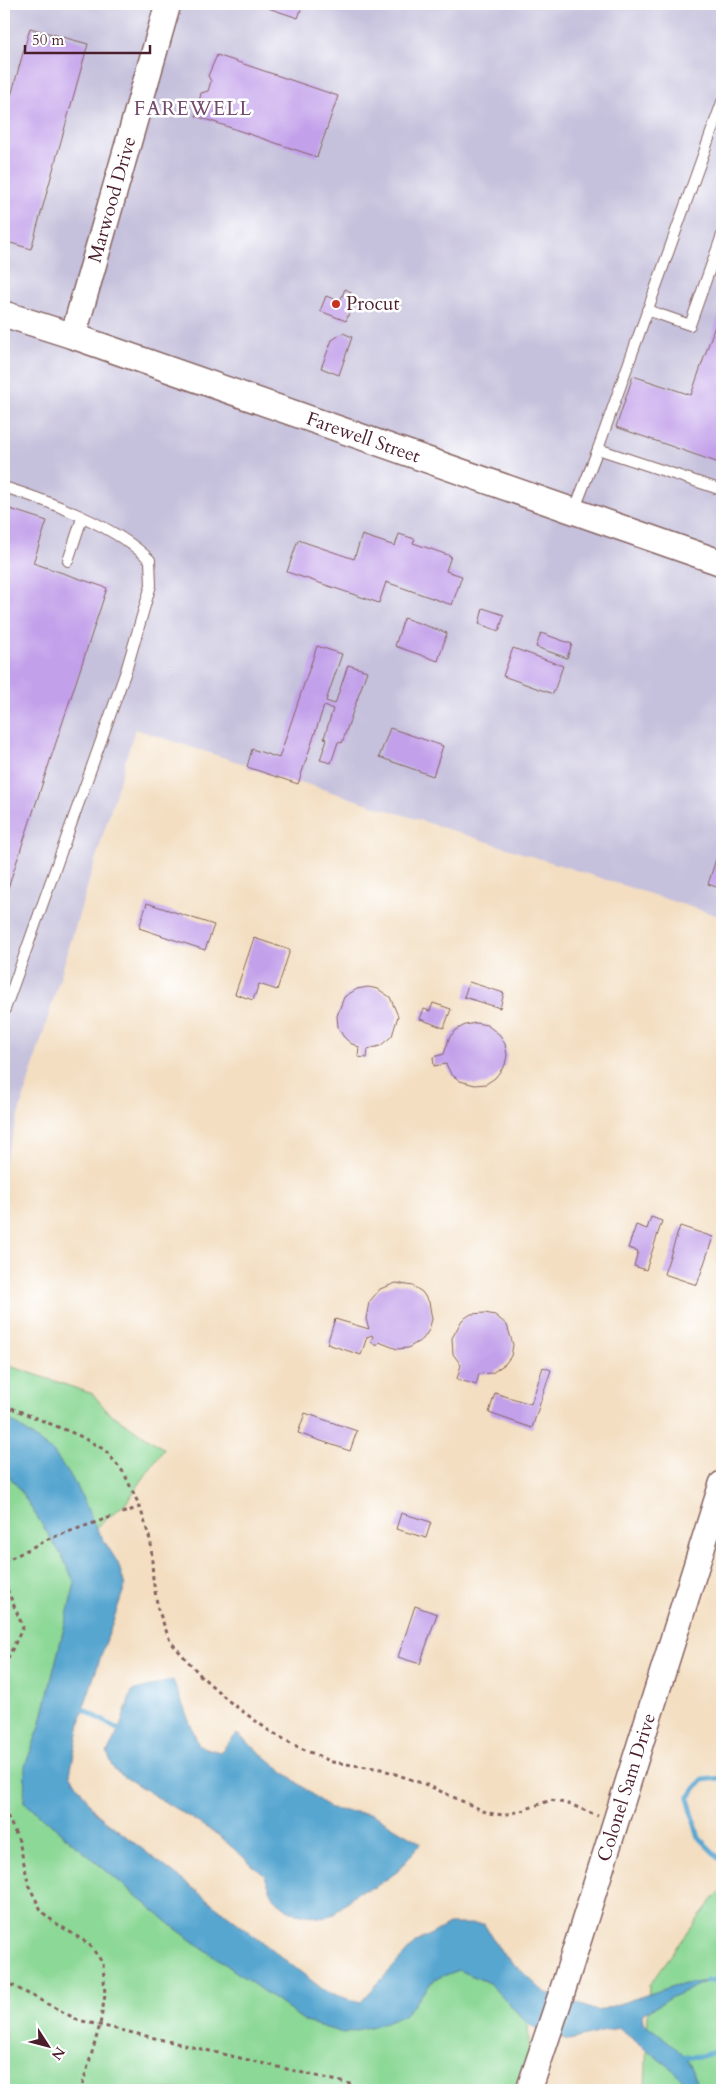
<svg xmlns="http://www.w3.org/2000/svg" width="726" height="2094" viewBox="0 0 726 2094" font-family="Cardo,serif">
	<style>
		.industrial { fill: #c5c0db }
		.green { fill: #8cd896; stroke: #6b7c60 }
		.water { fill: #56a6d0; stroke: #50627e }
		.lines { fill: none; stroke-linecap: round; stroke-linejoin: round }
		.stream { stroke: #56a6d0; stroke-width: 5 }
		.building { fill: #c2a0ea }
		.service-casing { stroke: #856260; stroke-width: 12 }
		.tertiary-casing { stroke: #856260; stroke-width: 28 }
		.path { stroke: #856260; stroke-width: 3; stroke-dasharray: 4 4; stroke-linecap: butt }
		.service { stroke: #fff; stroke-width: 10 }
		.tertiary { stroke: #fff; stroke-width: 25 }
		.poi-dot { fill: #c8321e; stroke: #fff; stroke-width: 2 }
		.labels { text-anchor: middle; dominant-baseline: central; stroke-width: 5; stroke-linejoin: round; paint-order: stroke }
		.street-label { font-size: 19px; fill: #4a1f2b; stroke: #fff }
		.poi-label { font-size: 19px; fill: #4a1f2b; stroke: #fff; text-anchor: start }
		.neighbourhood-label { font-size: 20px; letter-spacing: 1px; fill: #744c6e; stroke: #fff }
	</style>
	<rect width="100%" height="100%" fill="#fff"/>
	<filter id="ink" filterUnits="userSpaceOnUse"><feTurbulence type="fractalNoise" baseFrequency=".02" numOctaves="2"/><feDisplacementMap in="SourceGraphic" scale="10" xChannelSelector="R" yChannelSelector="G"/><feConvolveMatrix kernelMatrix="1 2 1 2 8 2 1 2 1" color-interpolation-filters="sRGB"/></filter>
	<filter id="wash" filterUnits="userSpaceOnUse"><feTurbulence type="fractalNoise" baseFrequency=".0096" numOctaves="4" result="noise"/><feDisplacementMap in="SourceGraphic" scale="20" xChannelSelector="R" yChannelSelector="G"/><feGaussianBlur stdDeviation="1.12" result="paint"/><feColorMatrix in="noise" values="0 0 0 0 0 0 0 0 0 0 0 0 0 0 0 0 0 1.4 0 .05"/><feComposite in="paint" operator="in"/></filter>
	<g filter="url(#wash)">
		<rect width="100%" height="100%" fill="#f3dec1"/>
		<!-- industrial -->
		<polygon class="industrial" points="4,4 722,4 722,917 135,729 4,1163"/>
		<!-- green -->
		<g class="green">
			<polygon points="4,1364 93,1394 107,1411 164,1449 126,1503 96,1528 76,1484 53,1452 4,1415"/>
			<polygon points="4,1470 18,1487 62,1556 75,1583 40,1726 26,1766 24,1802 175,1928 306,2022 404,2015 435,1979 459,1970 489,1983 528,2024 531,2072 525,2090 4,2090"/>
			<polygon points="722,1889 722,2090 645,2090 649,1985 709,1904"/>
		</g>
		<!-- water -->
		<g class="water">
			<path d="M4 1415 53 1452 76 1484 96 1528 118 1563 125 1586 83 1709 70 1774 96 1813 325 1991 360 2003 415 1943 449 1924H484L501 1952 544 1992 597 2011 677 1985 707 1981 672 1997 642 2014 643 2022C666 2041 698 2057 696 2090H691L674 2070 618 2028 569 2040 546 2033 528 2024 489 1983 459 1970 435 1979 404 2015 386 2023 343 2033 306 2022 175 1928 24 1802 25 1766 40 1726 75 1583 62 1556 18 1487 4 1470Z"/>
			<polygon points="173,1680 199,1746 220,1752 237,1734 330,1809 372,1814 421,1843 397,1872 375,1887 357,1892 334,1914 322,1918 291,1912 273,1898 265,1876 218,1835 115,1771 107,1753 119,1730 132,1691"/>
		</g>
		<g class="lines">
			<!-- stream -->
			<g class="stream">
				<polyline points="83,1709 119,1730"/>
				<polyline points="722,1778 702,1780 688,1798 699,1838 722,1861"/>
				<polyline points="707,1981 718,1980 722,1977"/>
				<polyline points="686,2057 701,2056 722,2050"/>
			</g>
		</g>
		<g id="blocks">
			<!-- building -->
			<g class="building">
				<polygon points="262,4 303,4 298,18 262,6"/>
				<polygon points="30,28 88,44 31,249 4,241 4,121"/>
				<polygon points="217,55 338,96 317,157 196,116 201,93 208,91 211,81 208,76"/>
				<polygon points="345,289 351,292 347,303 352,305 346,321 320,311 326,296 340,301"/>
				<polygon points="722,306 722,464 616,427 633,376 691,395"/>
				<polygon points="343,333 352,337 339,375 321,368 332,340"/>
				<polygon points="4,507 47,521 33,563 107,588 4,900"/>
				<polygon points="399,534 415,539 413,543 451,556 446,571 462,576 452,605 386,582 379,603 287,572 298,540 354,559 362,535 395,546"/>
				<polygon points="483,608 504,615 499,631 479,624"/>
				<polygon points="404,618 447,633 438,661 395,646"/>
				<polygon points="541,633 572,644 567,658 536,647"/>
				<polygon points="317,646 342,654 326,701 335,704 348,665 367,671 342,743 338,742 331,763 320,760 327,739 324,738 333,709 324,706 298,784 247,767 252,749 279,758"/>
				<polygon points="513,648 563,666 553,694 503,676"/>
				<polygon points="390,728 443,746 433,776 379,757"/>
				<polygon points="722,841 722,889 708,884"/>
				<polygon points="147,903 214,925 205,950 139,928"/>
				<polygon points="254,938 290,950 277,990 259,984 253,1000 235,994"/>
				<polygon points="469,982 504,993 500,1008 464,997"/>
				<polygon points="368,987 378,989 390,997 398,1016 392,1036 380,1046 368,1049 367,1058 358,1057 359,1047 350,1043 343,1036 338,1027 337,1016 344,997 357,989"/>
				<polygon points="433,1003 451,1009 444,1028 420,1019 424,1009 430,1011"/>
				<polygon points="476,1023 487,1025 500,1035 505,1044 507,1055 505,1065 495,1078 486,1084 475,1085 460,1081 451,1074 446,1064 434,1066 433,1057 444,1054 449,1038 456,1030 465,1025"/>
				<polygon points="651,1217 662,1221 646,1270 634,1266 638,1251 628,1248 636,1225 647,1229"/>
				<polygon points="680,1226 713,1237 697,1285 664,1274"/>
				<polygon points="396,1283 413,1286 422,1292 429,1302 432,1319 429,1330 423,1339 408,1348 397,1349 379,1342 376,1346 370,1341 373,1337 372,1335 367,1337 361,1355 327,1344 335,1319 369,1329 366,1319 369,1302 380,1289"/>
				<polygon points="485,1313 495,1315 507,1325 513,1345 511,1356 505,1364 492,1373 479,1374 476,1385 457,1379 461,1365 453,1354 452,1338 462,1320 471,1314"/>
				<polygon points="543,1367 551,1370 532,1428 489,1413 495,1393 531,1404"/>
				<polygon points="305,1413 357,1431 350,1451 298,1433"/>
				<polygon points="401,1513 431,1522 426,1538 396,1529"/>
				<polygon points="415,1606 437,1614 420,1664 398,1657"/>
			</g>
		</g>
	</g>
	<g filter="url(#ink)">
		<use href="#blocks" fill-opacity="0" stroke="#856260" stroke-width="1"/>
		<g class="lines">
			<defs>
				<g id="service">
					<polyline points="647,310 690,325 722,235"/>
					<polyline points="598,449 722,102"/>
					<path d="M4 487C49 501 117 527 150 560L151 585 126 671 4 1012"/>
					<polyline points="574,511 598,449 722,490"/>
					<polyline points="68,561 82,518"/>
				</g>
				<g id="tertiary">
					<path id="s1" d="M4 314 73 336 722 563"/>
					<path id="s2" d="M73 336 168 4"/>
					<path id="s3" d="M529 2090 563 1989 722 1484"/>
				</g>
			</defs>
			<!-- service casing -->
			<use href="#service" class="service-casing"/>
			<!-- tertiary casing -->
			<use href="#tertiary" class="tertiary-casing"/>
			<!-- path -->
			<g class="path">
				<polyline points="4,1405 78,1435 105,1450 124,1473 140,1507 151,1543 153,1579 158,1609 170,1641 201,1676 230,1702 268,1730 294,1745 332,1762 381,1769 427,1785 488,1813 503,1815 521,1811 551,1800 572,1805 598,1816"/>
				<polyline points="122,1513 140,1507"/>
				<polyline points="4,1562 48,1539 111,1517"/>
				<polyline points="4,1582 23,1627 4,1666"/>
				<polyline points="4,1809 19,1841 29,1886 42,1912 54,1922 89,1944 103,1963 105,1995 100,2025 81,2090"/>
				<polyline points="4,1981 78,2020 376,2090"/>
			</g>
			<!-- service -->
			<use href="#service" class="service"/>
			<!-- tertiary -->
			<use href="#tertiary" class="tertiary"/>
		</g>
	</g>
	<!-- markers -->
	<circle class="poi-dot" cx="336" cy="304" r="5"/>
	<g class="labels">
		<!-- street labels -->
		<g class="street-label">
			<text stroke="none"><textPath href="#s2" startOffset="142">Marwood Drive</textPath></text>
			<text stroke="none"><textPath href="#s1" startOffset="380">Farewell Street</textPath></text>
			<text stroke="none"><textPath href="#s3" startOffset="318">Colonel Sam Drive</textPath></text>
		</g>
		<!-- poi labels -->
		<g class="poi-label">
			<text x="346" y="304">Procut</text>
		</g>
		<!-- neighbourhood labels -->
		<g class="neighbourhood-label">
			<text x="193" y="108">FAREWELL</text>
		</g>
	</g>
	<!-- margin -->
	<rect width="726" height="2094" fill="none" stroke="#fff" stroke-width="20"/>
	<!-- north arrow -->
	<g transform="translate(48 2046) rotate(126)" stroke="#ffffff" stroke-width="4" paint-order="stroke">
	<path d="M0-4L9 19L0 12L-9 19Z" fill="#4a1f2b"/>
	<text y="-8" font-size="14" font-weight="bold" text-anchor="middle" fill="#4a1f2b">N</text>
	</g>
	<!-- scale -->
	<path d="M25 45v8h125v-8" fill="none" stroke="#4a1f2b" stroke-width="2.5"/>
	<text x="32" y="45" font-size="15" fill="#4a1f2b" stroke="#ffffff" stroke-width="4" paint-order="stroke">50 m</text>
</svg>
